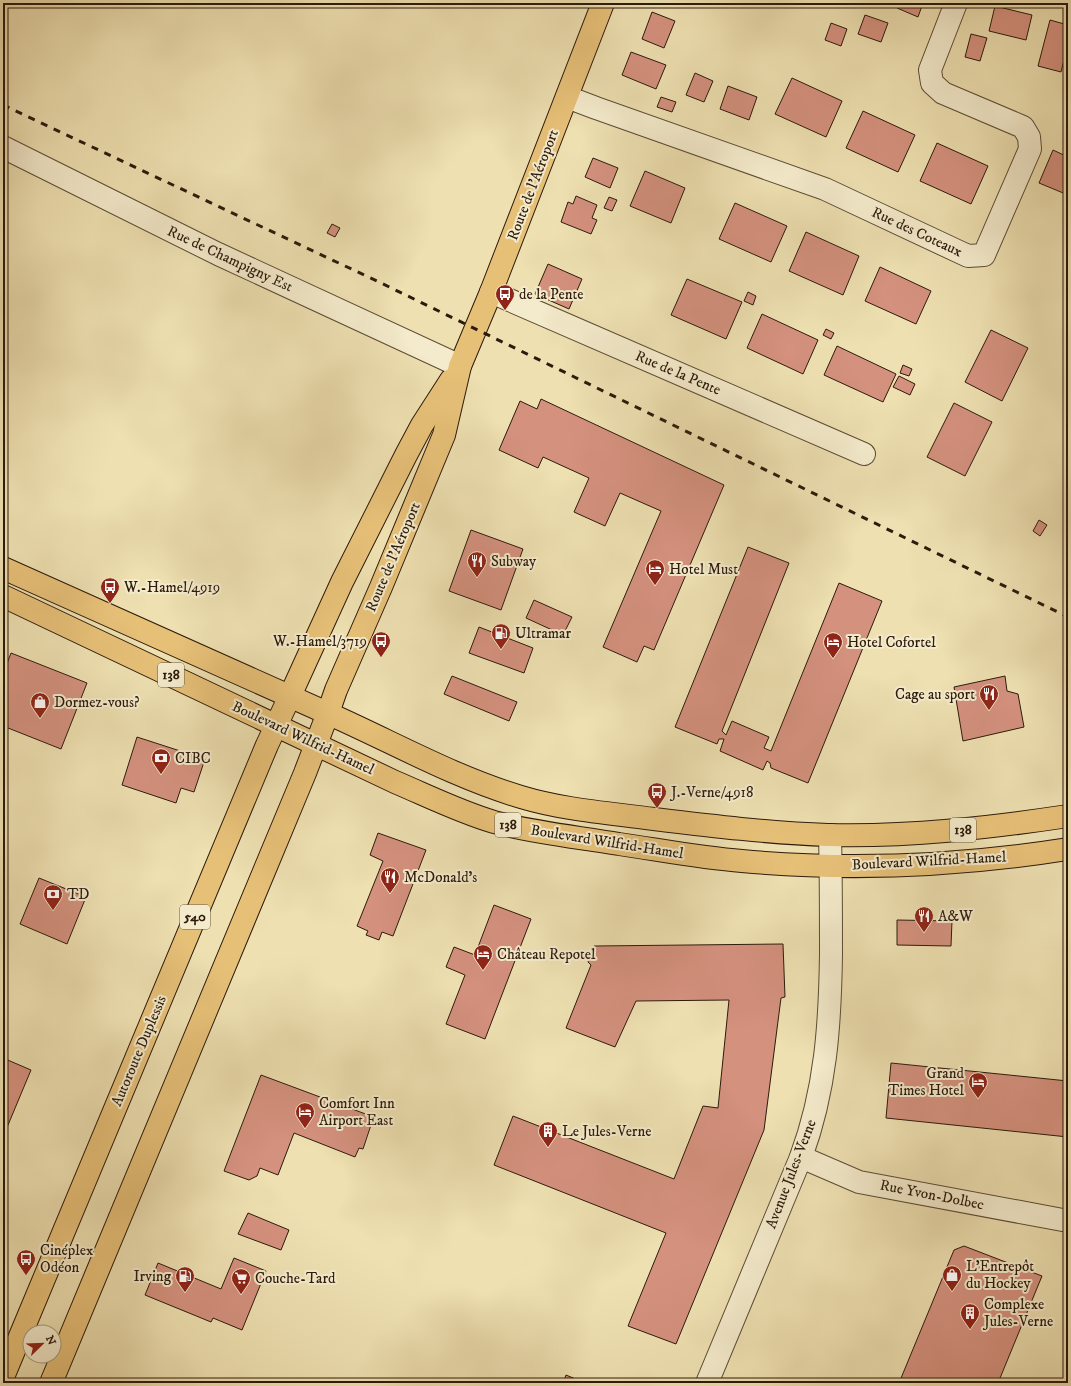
<svg xmlns="http://www.w3.org/2000/svg" width="1071" height="1386" viewBox="0 0 1071 1386" font-family="'IM FELL DW Pica',serif">
	<style>
		.building { fill: #d4917e; stroke: #2c1a0b }
		.lines { fill: none; stroke-linecap: round; stroke-linejoin: round }
		.minor-casing { stroke: #5c4c34; stroke-width: 24 }
		.major-casing { stroke: #2c1a0b; stroke-width: 24 }
		.highway-casing { stroke: #2c1a0b; stroke-width: 24 }
		.minor { stroke: #f4ebcc; stroke-width: 22 }
		.major { stroke: #e7c078; stroke-width: 22 }
		.highway { stroke: #e7c078; stroke-width: 22 }
		.rail { stroke: #2c1a0b; stroke-width: 3; stroke-dasharray: 7 7; stroke-linecap: butt }
		.labels { text-anchor: middle; dominant-baseline: central; stroke-width: 4; stroke-linejoin: round; paint-order: stroke }
		.shield { fill: #f4ebcc; stroke: #685945; stroke-width: 1 }
		.shield-label { font-size: 14px; font-weight: bold; fill: #2c1a0b }
		.street-label { font-size: 15px; fill: #2c1a0b; stroke: #f4ebcc }
		.poi-label { font-size: 15px; fill: #2c1a0b; stroke: #f4ebcc; text-anchor: start }
	</style>
	<rect width="100%" height="100%" fill="#eee0b1"/>
	<filter id="stains"><feTurbulence type="fractalNoise" baseFrequency=".005" numOctaves="4"/><feColorMatrix values="0 0 0 0 .2 0 0 0 0 .09 0 0 0 0 .02 0 0 0 .5 -.17"/></filter>
	<radialGradient id="worn" r=".72"><stop offset=".6" stop-color="#630" stop-opacity="0"/><stop offset="1" stop-color="#630" stop-opacity=".3"/></radialGradient>
	<!-- building -->
	<g class="building">
		<polygon points="899,3 923,3 918,17 897,8"/>
		<polygon points="995,6 1032,15 1026,40 989,31"/>
		<polygon points="652,12 675,21 664,48 642,39"/>
		<polygon points="865,15 888,23 881,42 858,34"/>
		<polygon points="1050,20 1068,25 1068,44 1061,72 1038,66"/>
		<polygon points="831,23 847,29 841,46 825,40"/>
		<polygon points="971,34 987,38 980,61 965,57"/>
		<polygon points="631,52 666,65 656,89 622,75"/>
		<polygon points="695,73 713,81 704,102 686,95"/>
		<polygon points="792,78 842,101 826,137 775,114"/>
		<polygon points="728,86 757,97 749,120 720,109"/>
		<polygon points="661,97 676,102 672,112 657,107"/>
		<polygon points="863,111 915,135 898,172 846,148"/>
		<polygon points="937,143 988,166 971,204 920,181"/>
		<polygon points="1053,150 1068,157 1068,195 1039,183"/>
		<polygon points="593,158 618,168 610,188 585,177"/>
		<polygon points="645,171 685,188 671,223 630,206"/>
		<polygon points="576,196 597,205 592,218 597,220 591,234 561,222 568,202 573,204"/>
		<polygon points="609,197 617,200 612,211 604,208"/>
		<polygon points="735,203 787,226 771,262 719,239"/>
		<polygon points="332,224 340,228 335,237 327,233"/>
		<polygon points="806,232 859,256 843,295 789,271"/>
		<polygon points="548,264 582,279 569,309 535,294"/>
		<polygon points="880,267 931,291 916,324 865,301"/>
		<polygon points="687,279 742,302 726,339 671,315"/>
		<polygon points="748,292 756,296 753,305 744,301"/>
		<polygon points="762,314 818,340 803,374 747,348"/>
		<polygon points="826,329 834,333 831,339 823,335"/>
		<polygon points="991,330 1028,348 1002,401 965,382"/>
		<polygon points="837,346 896,374 883,402 824,375"/>
		<polygon points="903,365 912,369 909,376 900,373"/>
		<polygon points="899,376 915,384 910,395 893,387"/>
		<polygon points="541,399 724,485 654,650 644,646 637,662 603,647 661,511 620,493 605,526 574,512 589,478 543,457 538,468 499,450 520,401 537,409"/>
		<polygon points="954,403 992,422 965,476 927,457"/>
		<polygon points="1039,520 1047,525 1040,536 1033,531"/>
		<polygon points="471,530 523,549 501,610 449,591"/>
		<polygon points="748,547 789,563 722,731 726,735 732,721 769,737 764,748 771,751 839,583 882,601 808,783 771,768 770,763 767,761 763,770 720,751 724,739 719,739 717,744 675,727"/>
		<polygon points="534,600 572,617 563,635 526,618"/>
		<polygon points="479,627 533,648 524,673 469,653"/>
		<polygon points="11,653 87,683 61,749 3,726 3,674"/>
		<polygon points="452,676 517,702 509,721 444,694"/>
		<polygon points="1005,676 1007,691 1018,694 1024,727 963,741 954,687"/>
		<polygon points="137,737 205,759 194,792 181,788 176,803 122,785"/>
		<polygon points="378,833 426,850 393,936 382,932 379,940 366,935 368,931 357,926 383,861 370,855"/>
		<polygon points="39,878 86,897 67,944 20,924"/>
		<polygon points="494,905 531,919 485,1039 446,1024 465,975 446,967 454,947 475,955"/>
		<polygon points="897,920 952,921 951,946 897,945"/>
		<polygon points="783,944 785,997 781,998 764,1130 676,1344 628,1326 666,1233 494,1165 513,1116 674,1179 703,1106 718,1108 729,1000 636,1001 615,1047 566,1028 591,965 588,962 594,946"/>
		<polygon points="3,1058 31,1070 3,1137"/>
		<polygon points="891,1063 1068,1081 1068,1137 886,1118"/>
		<polygon points="261,1075 371,1116 368,1124 371,1125 363,1149 359,1148 355,1157 294,1133 278,1175 260,1168 257,1176 249,1180 224,1171"/>
		<polygon points="248,1213 289,1230 281,1250 238,1234"/>
		<polygon points="964,1246 1042,1276 998,1383 899,1383 954,1250"/>
		<polygon points="234,1258 266,1271 242,1330 213,1318 211,1322 145,1295 158,1263 221,1289"/>
		<polygon points="566,1375 585,1383 563,1383"/>
	</g>
	<g class="lines">
		<defs>
			<g id="minor">
				<polyline points="567,97 596,108 825,189 968,256 984,255 1030,149 1029,137 1023,127 943,93 932,83 930,70 956,3"/>
				<polyline points="3,147 218,254 460,366"/>
				<polyline points="491,292 864,454"/>
				<polyline points="801,1157 859,1182 1068,1221"/>
				<path d="M707 1383 801 1157C826 1089 830 1025 831 954 831 914 831 875 830 835"/>
			</g>
			<g id="major">
				<path d="M3 568C114 617 225 667 336 717 398 745 457 778 521 797 564 810 610 813 654 819 712 826 770 833 828 835 908 837 988 828 1068 816"/>
				<path d="M3 596 395 782C428 796 460 812 494 822 535 833 578 837 619 844 660 850 701 858 742 861 851 871 960 866 1068 849"/>
				<polyline points="290,696 342,582 406,455 422,425 451,380"/>
				<polyline points="328,713 336,690 381,587 444,435 460,366 491,292 603,3"/>
			</g>
			<g id="highway">
				<polyline points="3,1377 267,745 290,696"/>
				<polyline points="51,1383 305,773 328,713"/>
			</g>
		</defs>
		<!-- minor casing -->
		<use href="#minor" class="minor-casing"/>
		<!-- major casing -->
		<use href="#major" class="major-casing"/>
		<!-- highway casing -->
		<use href="#highway" class="highway-casing"/>
		<!-- minor -->
		<use href="#minor" class="minor"/>
		<!-- major -->
		<use href="#major" class="major"/>
		<!-- highway -->
		<use href="#highway" class="highway"/>
		<!-- rail -->
		<polyline class="rail" points="3,105 379,282 1068,617"/>
	</g>
	<!-- icons -->
	<defs>
		<symbol id="bus-pin" viewBox="-11 -11 22 30"><path d="M0 17L-7.5 6A9.5 9.5 0 1 1 7.5 6Z" fill="#8f2418" stroke="#f4ebcc"/><path d="M-5-6H5V4H4V6H2V4H-2V6H-4V4H-5ZM-3.5-4V0h7V-4ZM-3.5 1.2v1.5H-2V1.2ZM2 1.2v1.5H3.5V1.2Z" fill="#fff"/></symbol>
		<symbol id="restaurant-pin" viewBox="-11 -11 22 30"><path d="M0 17L-7.5 6A9.5 9.5 0 1 1 7.5 6Z" fill="#8f2418" stroke="#f4ebcc"/><path d="M-5-6h1v4h1v-4h1v4h1v-4h1v5L-1.5 .5V6h-2V.5L-5-1ZM5-6V6H3V1.5H1.5Q1.5-4 5-6Z" fill="#fff"/></symbol>
		<symbol id="hotel-pin" viewBox="-11 -11 22 30"><path d="M0 17L-7.5 6A9.5 9.5 0 1 1 7.5 6Z" fill="#8f2418" stroke="#f4ebcc"/><path d="M-6-4.5h1.5V1H6V5H4.5V3h-9V5H-6ZM-4 0a1.8 1.8 0 1 1 3.6 0ZM.5 0V-2.5h3Q6-2.5 6 0Z" fill="#fff"/></symbol>
		<symbol id="fuel-pin" viewBox="-11 -11 22 30"><path d="M0 17L-7.5 6A9.5 9.5 0 1 1 7.5 6Z" fill="#8f2418" stroke="#f4ebcc"/><path d="M-5.5-6h7V0h2V4h1.3V-2.5L3-4.5l.8-.8L6-3V5H2.5V1h-1V6h-7ZM-4.2-4.7v3.2H.2V-4.7Z" fill="#fff"/></symbol>
		<symbol id="shop-pin" viewBox="-11 -11 22 30"><path d="M0 17L-7.5 6A9.5 9.5 0 1 1 7.5 6Z" fill="#8f2418" stroke="#f4ebcc"/><path d="M-5-2.5h2.3a2.7 3.5 0 0 1 5.4 0H5L5.5 6h-11ZM-1.5-2.5h3a1.5 2.3 0 0 0-3 0Z" fill="#fff"/></symbol>
		<symbol id="bank-pin" viewBox="-11 -11 22 30"><path d="M0 17L-7.5 6A9.5 9.5 0 1 1 7.5 6Z" fill="#8f2418" stroke="#f4ebcc"/><path d="M-6-4H6V4H-6ZM0-2.3a2.3 2.3 0 1 0 0 4.6a2.3 2.3 0 1 0 0-4.6Z" fill="#fff"/></symbol>
		<symbol id="building-pin" viewBox="-11 -11 22 30"><path d="M0 17L-7.5 6A9.5 9.5 0 1 1 7.5 6Z" fill="#8f2418" stroke="#f4ebcc"/><path d="M-4-6H4V6H1V3H-1V6H-4ZM-2.5-4.3h1.7v1.8h-1.7ZM.8-4.3h1.7v1.8H.8ZM-2.5-1h1.7V.8h-1.7ZM.8-1h1.7V.8H.8Z" fill="#fff"/></symbol>
		<symbol id="supermarket-pin" viewBox="-11 -11 22 30"><path d="M0 17L-7.5 6A9.5 9.5 0 1 1 7.5 6Z" fill="#8f2418" stroke="#f4ebcc"/><path d="M-6-5.5h2.5l.6 2H6L4.5 2H-2.5L-4.4-4H-6ZM-1.5 3.2a1.3 1.3 0 1 0 .1 0ZM3 3.2a1.3 1.3 0 1 0 .1 0Z" fill="#fff"/></symbol>
	</defs>
	<g fill-rule="evenodd">
		<use href="#bus-pin" x="494" y="283" width="22" height="30"/>
		<use href="#restaurant-pin" x="466" y="550" width="22" height="30"/>
		<use href="#hotel-pin" x="644" y="558" width="22" height="30"/>
		<use href="#bus-pin" x="99" y="576" width="22" height="30"/>
		<use href="#fuel-pin" x="490" y="622" width="22" height="30"/>
		<use href="#bus-pin" x="370" y="630" width="22" height="30"/>
		<use href="#hotel-pin" x="822" y="631" width="22" height="30"/>
		<use href="#restaurant-pin" x="978" y="683" width="22" height="30"/>
		<use href="#shop-pin" x="29" y="691" width="22" height="30"/>
		<use href="#bank-pin" x="150" y="747" width="22" height="30"/>
		<use href="#bus-pin" x="646" y="781" width="22" height="30"/>
		<use href="#restaurant-pin" x="379" y="866" width="22" height="30"/>
		<use href="#bank-pin" x="42" y="883" width="22" height="30"/>
		<use href="#restaurant-pin" x="913" y="905" width="22" height="30"/>
		<use href="#hotel-pin" x="472" y="943" width="22" height="30"/>
		<use href="#hotel-pin" x="967" y="1071" width="22" height="30"/>
		<use href="#hotel-pin" x="294" y="1101" width="22" height="30"/>
		<use href="#building-pin" x="537" y="1120" width="22" height="30"/>
		<use href="#bus-pin" x="15" y="1248" width="22" height="30"/>
		<use href="#shop-pin" x="941" y="1264" width="22" height="30"/>
		<use href="#fuel-pin" x="174" y="1265" width="22" height="30"/>
		<use href="#supermarket-pin" x="230" y="1267" width="22" height="30"/>
		<use href="#building-pin" x="959" y="1302" width="22" height="30"/>
	</g>
	<g class="labels">
		<!-- shield labels -->
		<g class="shield">
			<rect x="158" y="663" width="26" height="24" rx="3"/>
			<rect x="495" y="813" width="26" height="24" rx="3"/>
			<rect x="950" y="818" width="26" height="24" rx="3"/>
			<rect x="180" y="905" width="30" height="24" rx="3"/>
		</g>
		<g class="shield-label">
			<text x="171" y="675">138</text>
			<text x="508" y="825">138</text>
			<text x="963" y="830">138</text>
			<text x="195" y="917">540</text>
		</g>
		<!-- street labels -->
		<g class="street-label">
			<text transform="translate(533 185) rotate(-69)">Route de l'Aéroport</text>
			<text transform="translate(917 232) rotate(25)">Rue des Coteaux</text>
			<text transform="translate(230 259) rotate(25)">Rue de Champigny Est</text>
			<text transform="translate(678 373) rotate(23)">Rue de la Pente</text>
			<text transform="translate(393 557) rotate(-67)">Route de l'Aéroport</text>
			<text transform="translate(303 738) rotate(25)">Boulevard Wilfrid-Hamel</text>
			<text transform="translate(607 842) rotate(9)">Boulevard Wilfrid-Hamel</text>
			<text transform="translate(929 861) rotate(-3)">Boulevard Wilfrid-Hamel</text>
			<text transform="translate(139 1051) rotate(-67)">Autoroute Duplessis</text>
			<text transform="translate(791 1174) rotate(-69)">Avenue Jules-Verne</text>
			<text transform="translate(932 1195) rotate(11)">Rue Yvon-Dolbec</text>
		</g>
		<!-- poi labels -->
		<g class="poi-label">
			<text x="519" y="294">de la Pente</text>
			<text x="491" y="561">Subway</text>
			<text x="669" y="569">Hotel Must</text>
			<text x="124" y="587">W.-Hamel/4919</text>
			<text x="515" y="633">Ultramar</text>
			<text x="367" y="641" text-anchor="end">W.-Hamel/3719</text>
			<text x="847" y="642">Hotel Cofortel</text>
			<text x="975" y="694" text-anchor="end">Cage au sport</text>
			<text x="54" y="702">Dormez-vous?</text>
			<text x="175" y="758">CIBC</text>
			<text x="671" y="792">J.-Verne/4918</text>
			<text x="404" y="877">McDonald's</text>
			<text x="67" y="894">TD</text>
			<text x="938" y="916">A&amp;W</text>
			<text x="497" y="954">Château Repotel</text>
			<text x="964" y="1073" text-anchor="end">Grand<tspan x="964" dy="17">Times Hotel</tspan></text>
			<text x="319" y="1103">Comfort Inn<tspan x="319" dy="17">Airport East</tspan></text>
			<text x="562" y="1131">Le Jules-Verne</text>
			<text x="40" y="1250">Cinéplex<tspan x="40" dy="17">Odéon</tspan></text>
			<text x="966" y="1266">L'Entrepôt<tspan x="966" dy="17">du Hockey</tspan></text>
			<text x="171" y="1276" text-anchor="end">Irving</text>
			<text x="255" y="1278">Couche-Tard</text>
			<text x="984" y="1304">Complexe<tspan x="984" dy="17">Jules-Verne</tspan></text>
		</g>
	</g>
	<!-- margin -->
	<rect width="1071" height="1386" fill="none" stroke="#eee0b1" stroke-width="16"/>
	<rect x="4" y="4" width="1063" height="1378" fill="none" stroke="#2c1a0b" stroke-width="2"/>
	<rect x="8" y="8" width="1055" height="1370" fill="none" stroke="#2c1a0b"/>
	<!-- north arrow -->
	<g transform="translate(42 1344) rotate(67)"><circle r="19" fill="#f4ebcc" stroke="#a4977f"/>
	<path d="M0-3L7 15L0 10L-7 15Z" fill="#8f2418"/>
	<text y="-6" font-size="11" font-weight="bold" text-anchor="middle" fill="#2c1a0b">N</text>
	</g>
	<rect width="100%" height="100%" filter="url(#stains)"/>
	<rect width="100%" height="100%" fill="url(#worn)"/>
</svg>
